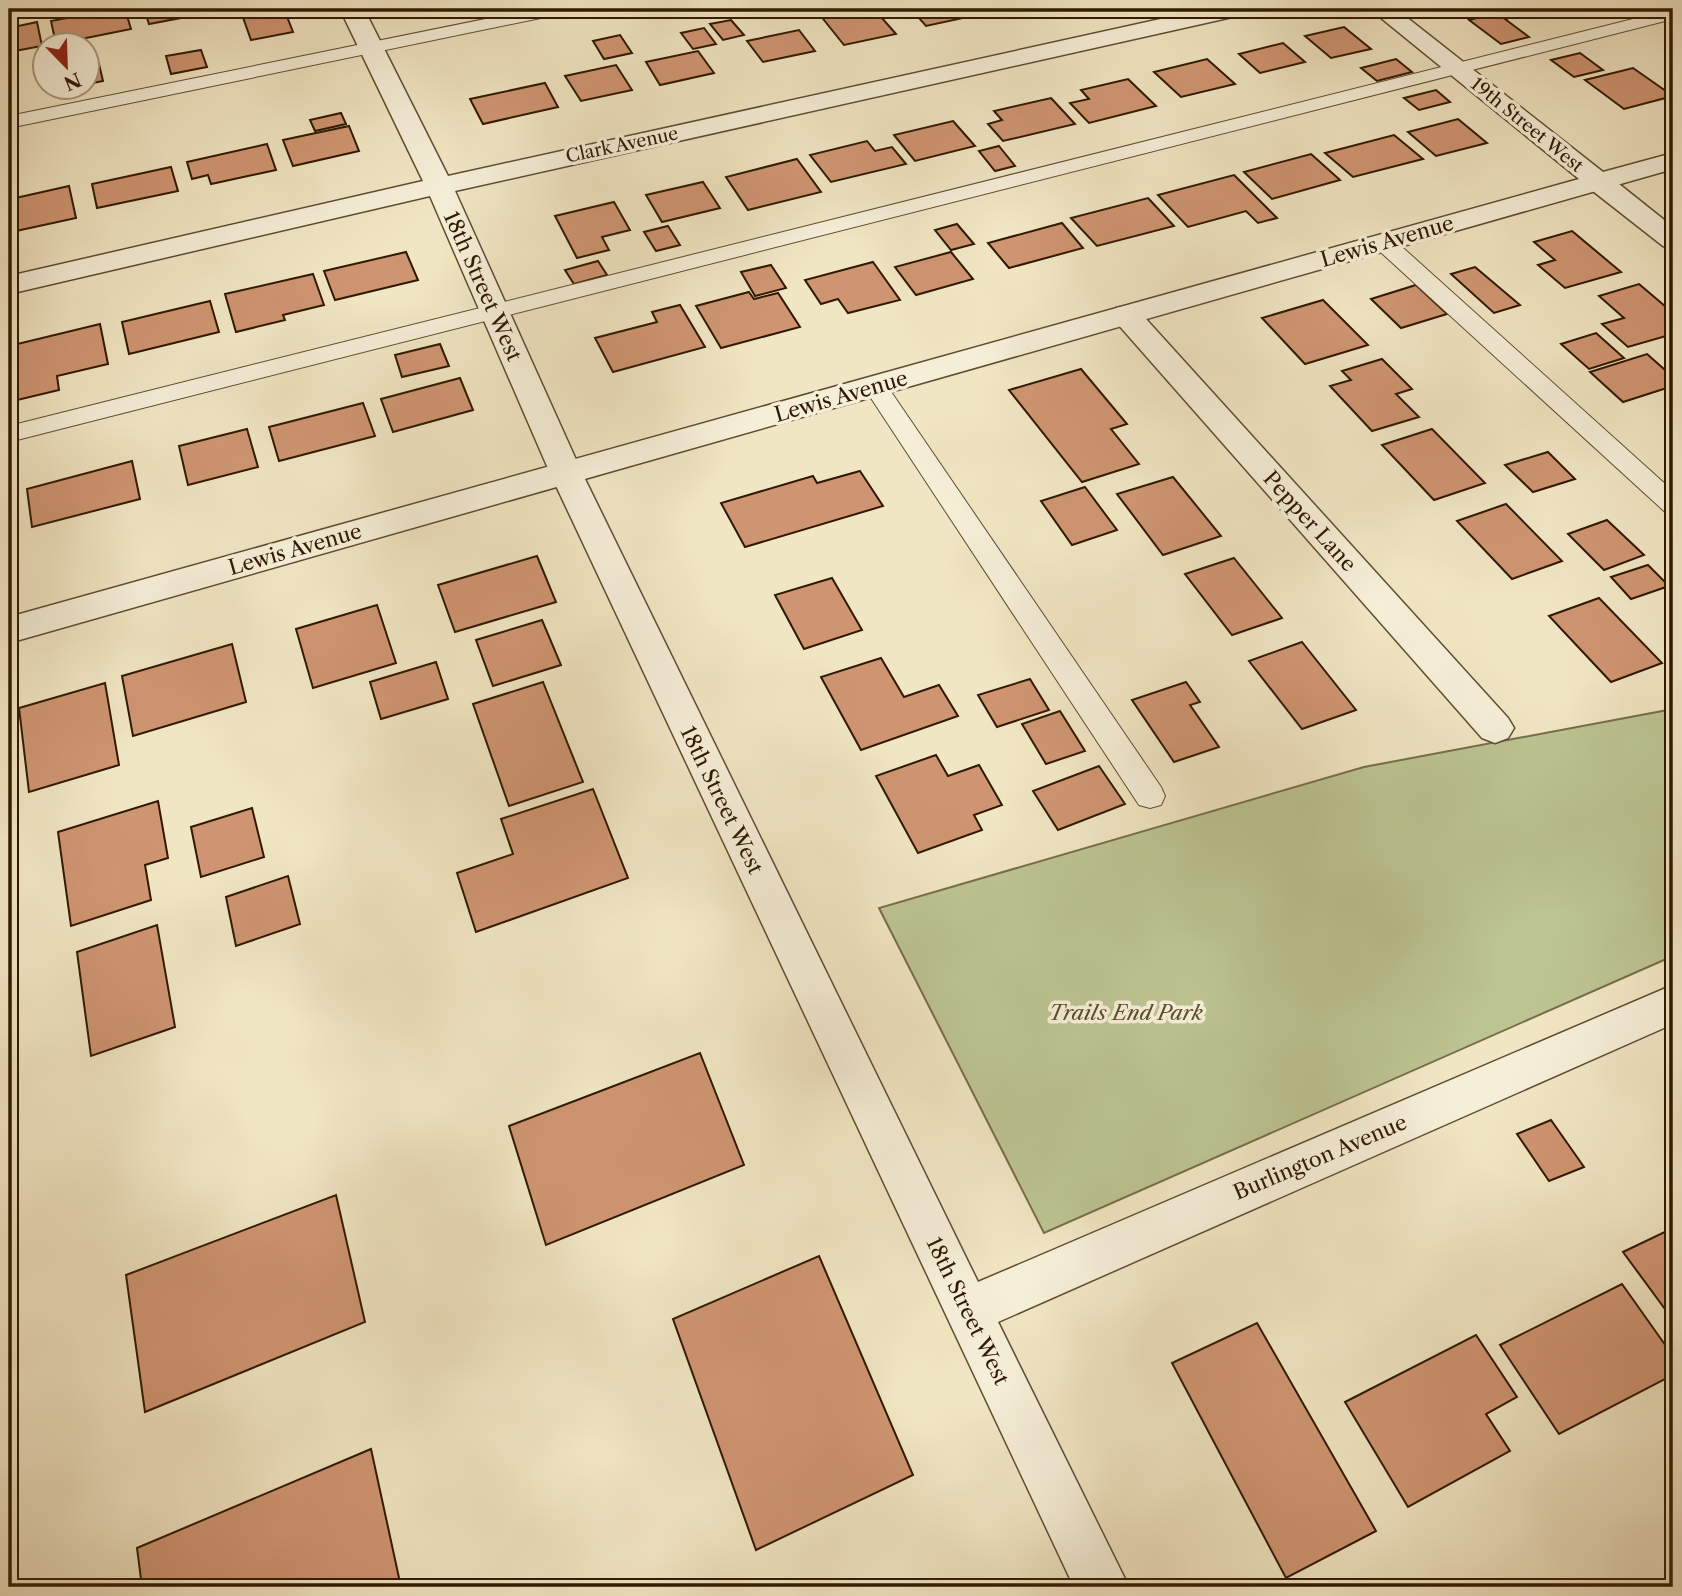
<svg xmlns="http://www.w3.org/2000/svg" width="1682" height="1596" viewBox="0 0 1682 1596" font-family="'Libre Caslon Text',serif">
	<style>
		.green { fill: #bcc492; stroke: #766e49; stroke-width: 2 }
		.building { fill: #cf9572; stroke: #301900; stroke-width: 2 }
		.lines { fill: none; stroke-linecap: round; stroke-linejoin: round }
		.service-casing { stroke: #604c31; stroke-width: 2 }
		.minor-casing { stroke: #604c31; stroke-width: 3 }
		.tertiary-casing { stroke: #604c31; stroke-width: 3 }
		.service { fill: #f6efd8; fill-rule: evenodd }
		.minor { fill: #f6efd8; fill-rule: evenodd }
		.tertiary { fill: #f6efd8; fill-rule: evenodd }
		.labels { text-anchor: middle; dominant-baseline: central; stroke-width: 7; stroke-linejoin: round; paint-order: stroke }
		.far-street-label { font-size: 18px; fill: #301900; stroke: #f6efd8 }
		.street-label { font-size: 21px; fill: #301900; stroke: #f6efd8 }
		.park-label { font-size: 21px; font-style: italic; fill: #5a4c2c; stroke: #f6efd8 }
	</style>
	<rect width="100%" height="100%" fill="#f1e6c3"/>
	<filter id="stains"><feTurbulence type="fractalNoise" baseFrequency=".00286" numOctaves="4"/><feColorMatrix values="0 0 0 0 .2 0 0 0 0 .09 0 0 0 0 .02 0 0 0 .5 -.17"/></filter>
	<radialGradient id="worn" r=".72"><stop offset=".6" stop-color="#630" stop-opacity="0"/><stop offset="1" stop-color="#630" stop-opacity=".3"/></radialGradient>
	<!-- green -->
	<polygon class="green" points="1673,709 1673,956 1044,1233 879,908 1364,767"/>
	<!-- building -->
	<g class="building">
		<polygon points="114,9 125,9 131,29 56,44 51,21"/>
		<polygon points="144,9 217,9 218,11 149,24"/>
		<polygon points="240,9 284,9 293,32 251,40"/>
		<polygon points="851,9 874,9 896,34 844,45 820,15"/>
		<polygon points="911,9 961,9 968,17 926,26"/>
		<polygon points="1480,9 1545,9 1505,19 1529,37 1501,44 1469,20 1488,15"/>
		<polygon points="731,20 744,35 723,40 710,24"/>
		<polygon points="37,22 42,46 9,52 9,28"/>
		<polygon points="1344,27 1371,49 1331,58 1305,36"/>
		<polygon points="704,28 716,44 693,49 681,33"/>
		<polygon points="799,30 815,51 763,62 747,41"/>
		<polygon points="620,35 632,53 604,59 593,41"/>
		<polygon points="1283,43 1305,62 1260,73 1239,54"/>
		<polygon points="201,50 207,67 171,74 166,56"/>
		<polygon points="698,51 714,73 660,85 646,62"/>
		<polygon points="1580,53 1603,70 1574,77 1551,60"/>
		<polygon points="1207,59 1235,84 1181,97 1154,72"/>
		<polygon points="1396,59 1412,72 1377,81 1361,68"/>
		<polygon points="99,64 103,81 88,84 88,66"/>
		<polygon points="616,65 632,90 581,101 565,76"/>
		<polygon points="1633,68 1673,96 1624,109 1585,80"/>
		<polygon points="1128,79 1156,106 1089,123 1070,103 1089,99 1081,90"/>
		<polygon points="545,83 558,107 483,124 470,99"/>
		<polygon points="1436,90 1450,102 1419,110 1404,98"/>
		<polygon points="1051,98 1075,124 1003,141 988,124 1002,120 994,111"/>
		<polygon points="341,113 346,124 315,131 310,120"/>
		<polygon points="1458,119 1487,143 1436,156 1408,132"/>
		<polygon points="953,121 975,146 915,161 894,135"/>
		<polygon points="349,126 359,151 293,166 283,140"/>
		<polygon points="1394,135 1423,159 1353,177 1325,153"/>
		<polygon points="867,141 875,151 892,147 906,164 831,182 810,155"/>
		<polygon points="267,144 276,170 211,184 208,175 192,179 187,162"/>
		<polygon points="999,146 1015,166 995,171 979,151"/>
		<polygon points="1311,154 1340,180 1272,199 1244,172"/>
		<polygon points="797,159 821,192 748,210 726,177"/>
		<polygon points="171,167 178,191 97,208 92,184"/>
		<polygon points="1234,175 1277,218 1258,223 1246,211 1188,227 1158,195"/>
		<polygon points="703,182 720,208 662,222 646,195"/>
		<polygon points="69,186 76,218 16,231 11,199"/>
		<polygon points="1148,198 1174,226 1097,246 1071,218"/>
		<polygon points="614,202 630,230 602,237 609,250 577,258 555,216"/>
		<polygon points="1062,223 1083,248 1009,268 988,243"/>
		<polygon points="957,224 974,244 951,250 935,230"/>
		<polygon points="668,226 680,245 656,251 644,232"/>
		<polygon points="1572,231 1621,272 1565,288 1538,265 1555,260 1534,242"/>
		<polygon points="406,252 418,280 335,300 324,271"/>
		<polygon points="951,252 973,279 916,295 895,267"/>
		<polygon points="598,261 607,275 574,284 565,270"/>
		<polygon points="873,262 900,300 848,313 838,299 821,304 805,280"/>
		<polygon points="771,265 786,288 755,296 741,272"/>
		<polygon points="1475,267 1520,305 1494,313 1451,274"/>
		<polygon points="313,274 324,305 283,315 285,320 236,332 225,294"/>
		<polygon points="1639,284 1673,313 1673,334 1628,347 1602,324 1624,318 1599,296"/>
		<polygon points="1416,285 1447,314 1401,328 1371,299"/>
		<polygon points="749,292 754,299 778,293 800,327 721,348 696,306"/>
		<polygon points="1323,300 1368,345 1305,364 1262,318"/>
		<polygon points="210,301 219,332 129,354 122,322"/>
		<polygon points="680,305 705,347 613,372 595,338 657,322 652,312"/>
		<polygon points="100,324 108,364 57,376 59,390 13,401 9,346"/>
		<polygon points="1596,333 1624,358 1589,369 1561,344"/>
		<polygon points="440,344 449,366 402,377 395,355"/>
		<polygon points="1647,354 1673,377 1673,386 1623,402 1590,372"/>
		<polygon points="1382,359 1412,389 1396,394 1419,417 1372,431 1330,386 1351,380 1342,371"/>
		<polygon points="1081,369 1127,424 1111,429 1139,464 1082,482 1009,390"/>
		<polygon points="460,378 473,410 393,432 381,399"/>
		<polygon points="363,403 375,436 279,461 269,427"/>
		<polygon points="247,429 258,467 188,485 179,446"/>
		<polygon points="1432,429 1485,483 1434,500 1382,445"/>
		<polygon points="1548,452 1575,479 1533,492 1505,465"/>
		<polygon points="132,461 140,499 32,527 27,489"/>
		<polygon points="860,471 883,506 745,547 721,503 813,476 817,483"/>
		<polygon points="1173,477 1221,536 1163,555 1117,494"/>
		<polygon points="9,480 11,480 18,534 9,537"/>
		<polygon points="1085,487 1117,530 1072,545 1041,501"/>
		<polygon points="1506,504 1562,561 1512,579 1457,521"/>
		<polygon points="1607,520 1644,555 1604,570 1568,534"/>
		<polygon points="537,556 556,602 455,632 438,585"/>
		<polygon points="1234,558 1282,618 1232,635 1185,574"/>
		<polygon points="1648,565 1669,586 1631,599 1611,577"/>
		<polygon points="832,578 862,630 804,649 775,595"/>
		<polygon points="1599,598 1662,663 1611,682 1549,616"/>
		<polygon points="377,605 396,663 313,688 296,629"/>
		<polygon points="542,620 561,665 493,686 476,640"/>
		<polygon points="1302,642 1356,710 1302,729 1249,661"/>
		<polygon points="232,644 246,702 133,736 122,676"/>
		<polygon points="881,658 904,697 939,685 958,716 861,750 821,677"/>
		<polygon points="436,662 448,699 381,719 370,682"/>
		<polygon points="1030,679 1049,710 997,727 978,695"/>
		<polygon points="543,682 583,782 509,806 473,704"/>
		<polygon points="1186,682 1200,702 1190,705 1219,747 1174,762 1132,700"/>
		<polygon points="105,683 119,765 29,792 19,708"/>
		<polygon points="1060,711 1085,751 1046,764 1022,724"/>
		<polygon points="936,755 948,776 979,765 1002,805 974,815 982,830 918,853 876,776"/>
		<polygon points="1099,766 1125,804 1058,830 1033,791"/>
		<polygon points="593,789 628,878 476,932 457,873 513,854 501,819"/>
		<polygon points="158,801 168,858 145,865 151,900 71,926 58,832"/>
		<polygon points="252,808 264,857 201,877 191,827"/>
		<polygon points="288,876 300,924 236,946 226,897"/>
		<polygon points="157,925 175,1027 91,1056 77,952"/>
		<polygon points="700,1053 744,1165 546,1245 509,1126"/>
		<polygon points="1551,1120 1584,1167 1549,1181 1517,1134"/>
		<polygon points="336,1195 365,1322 145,1412 126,1275"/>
		<polygon points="1673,1228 1673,1320 1623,1252"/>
		<polygon points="819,1256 913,1475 756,1550 673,1319"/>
		<polygon points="1622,1284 1673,1356 1673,1375 1559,1434 1500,1345"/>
		<polygon points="1257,1323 1376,1531 1286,1578 1172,1363"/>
		<polygon points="1476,1335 1517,1397 1486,1414 1510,1451 1408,1507 1345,1402"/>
		<polygon points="371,1449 401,1587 142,1587 137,1548"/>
	</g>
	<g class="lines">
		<defs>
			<g id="service">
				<polygon points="534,9 569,9 560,14 9,128 9,116"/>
				<polygon points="1673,9 1673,19 9,442 9,426"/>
				<polygon points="1383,235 1391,237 1673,491 1673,514 1664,511 1375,247 1372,242 1375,237"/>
				<polygon points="875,378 883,380 1161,787 1165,796 1161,805 1150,808 1139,805 863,386 867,380"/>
			</g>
			<g id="minor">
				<polygon points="340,9 364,9 448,176 1206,9 1249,9 1245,14 1237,16 455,191 582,473 978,1282 1673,985 1673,1024 998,1322 1129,1587 1074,1587 550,473 430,196 9,294 9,276 423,181"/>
				<polygon points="1599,174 1609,176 1673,227 1673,248 1663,246 1589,188 1586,182 1589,176"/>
				<polygon points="1126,306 1136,308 1508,718 1514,728 1508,738 1495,743 1482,738 1116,322 1111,315 1116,308"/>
			</g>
			<polygon id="tertiary" points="1370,9 1396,9 1603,172 1673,153 1673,169 9,643 9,617 1579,179"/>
		</defs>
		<!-- service casing -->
		<use href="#service" class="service-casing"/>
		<!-- minor casing -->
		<use href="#minor" class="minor-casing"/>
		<!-- tertiary casing -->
		<use href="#tertiary" class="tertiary-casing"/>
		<!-- service -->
		<use href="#service" class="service"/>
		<!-- minor -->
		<use href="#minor" class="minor"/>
		<!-- tertiary -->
		<use href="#tertiary" class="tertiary"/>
	</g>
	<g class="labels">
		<!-- far-street labels -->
		<g class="far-street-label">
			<text transform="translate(1527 125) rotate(39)">19th Street West</text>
			<text transform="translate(622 145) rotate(-12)">Clark Avenue</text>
		</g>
		<!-- street labels -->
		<g class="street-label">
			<text transform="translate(1387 241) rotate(-16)">Lewis Avenue</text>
			<text transform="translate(483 286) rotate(66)">18th Street West</text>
			<text transform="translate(841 396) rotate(-16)">Lewis Avenue</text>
			<text transform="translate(1310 521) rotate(48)">Pepper Lane</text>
			<text transform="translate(295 549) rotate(-16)">Lewis Avenue</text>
			<text transform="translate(722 800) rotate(64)">18th Street West</text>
			<text transform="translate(1320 1157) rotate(-23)">Burlington Avenue</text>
			<text transform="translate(968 1311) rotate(64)">18th Street West</text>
		</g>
		<!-- park labels -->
		<g class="park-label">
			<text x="1126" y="1012">Trails End Park</text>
		</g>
	</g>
	<!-- margin -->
	<rect width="1682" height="1596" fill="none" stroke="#f1e6c3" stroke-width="35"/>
	<rect x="10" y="10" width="1661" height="1575" fill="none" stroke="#301900" stroke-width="3.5"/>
	<rect x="18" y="18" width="1647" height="1561" fill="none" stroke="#301900" stroke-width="2"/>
	<!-- north arrow -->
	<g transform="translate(66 66) rotate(157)"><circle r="33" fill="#f6efd8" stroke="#a79982" stroke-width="2"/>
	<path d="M0-5L12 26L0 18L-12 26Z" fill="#8f2418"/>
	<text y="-10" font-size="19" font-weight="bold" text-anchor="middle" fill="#301900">N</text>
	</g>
	<rect width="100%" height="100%" filter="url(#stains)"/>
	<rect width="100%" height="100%" fill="url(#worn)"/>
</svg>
